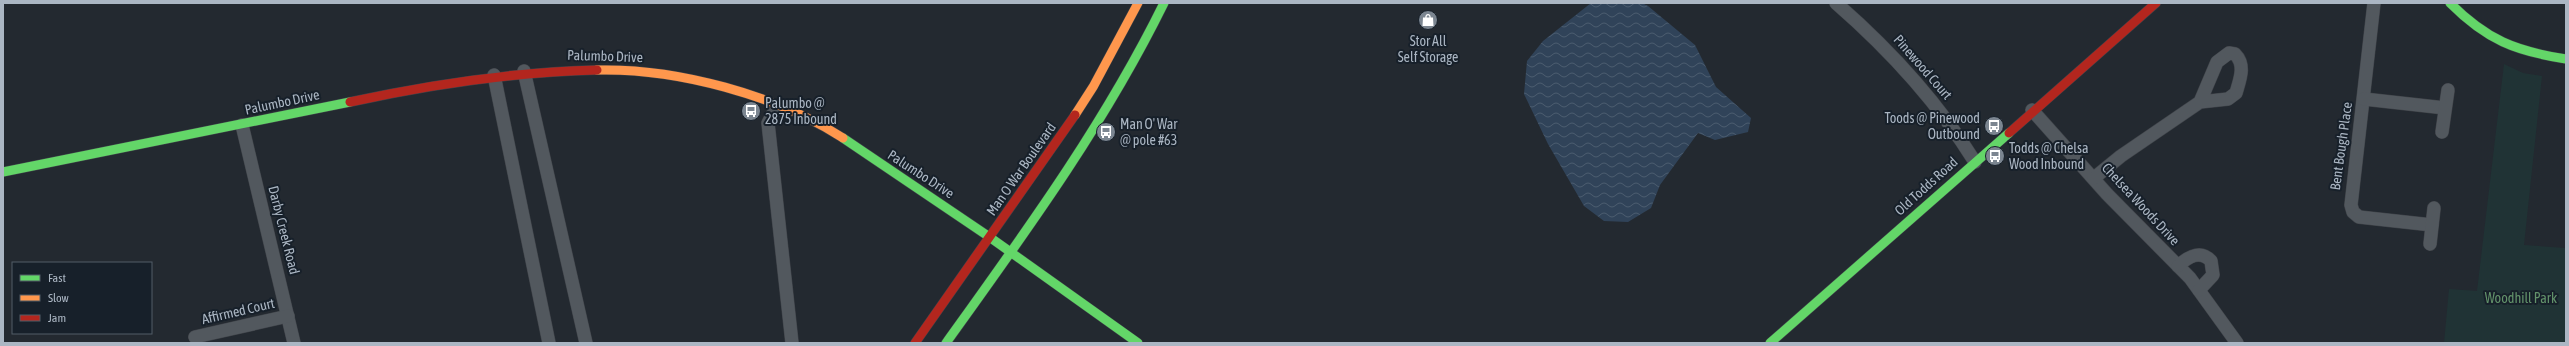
<svg xmlns="http://www.w3.org/2000/svg" width="2569" height="346" viewBox="0 0 2569 346" font-family="'Asap Condensed',sans-serif">
	<style>
		.green { fill: #203335 }
		.water { fill: url(#water-waves) }
		.lines { fill: none; stroke-linecap: round; stroke-linejoin: round }
		.street-casing { stroke: #3f4349; stroke-width: 14 }
		.fast-casing { stroke: #3f4349; stroke-width: 10 }
		.slow-casing { stroke: #3f4349; stroke-width: 10 }
		.jam-casing { stroke: #3f4349; stroke-width: 10 }
		.street { stroke: #52585e; stroke-width: 13 }
		.fast { stroke: #63d668; stroke-width: 9 }
		.slow { stroke: #ff974d; stroke-width: 9 }
		.jam { stroke: #b3261e; stroke-width: 9 }
		.labels { text-anchor: middle; dominant-baseline: central; stroke-width: 4; stroke-linejoin: round; paint-order: stroke }
		.poi-label { font-size: 14px; fill: #abb6c3; stroke: #17202a; text-anchor: start }
		.street-label { font-size: 14px; fill: #abb6c3; stroke: #17202a }
		.park-label { font-size: 14px; fill: #63936b; stroke: #17202a }
	</style>
	<defs>
		<pattern id="water-waves" width="16" height="10" patternUnits="userSpaceOnUse"><rect width="16" height="10" fill="#304359"/><path d="M0 5q4-4 8 0t8 0" fill="none" stroke="#4b5c6f"/></pattern>
	</defs>
	<rect width="100%" height="100%" fill="#232930"/>
	<!-- green -->
	<polygon class="green" points="2504,64 2523,73 2542,76 2524,245 2566,248 2566,343 2444,343 2449,289 2477,291"/>
	<!-- water -->
	<polygon class="water" points="1591,3 1642,3 1648,6 1695,45 1716,87 1751,118 1748,132 1715,140 1698,133 1660,185 1651,208 1628,222 1604,221 1584,206 1548,144 1524,94 1527,61 1543,41"/>
	<g class="lines">
		<defs>
			<g id="street">
				<path d="M1836 3C1890 50 1937 101 1975 162"/>
				<polyline points="2374,3 2351,205 2353,212 2359,217 2432,225"/>
				<polyline points="524,71 586,343"/>
				<polyline points="494,75 549,343"/>
				<polyline points="2364,99 2445,108"/>
				<polyline points="777,106 768,123 792,343"/>
				<polyline points="2032,110 2107,194 2190,278 2237,343"/>
				<polyline points="242,125 294,343"/>
				<polyline points="2442,132 2448,90"/>
				<path d="M2094 178 2121 156 2200 102 2228 99 2236 93C2240 79 2246 65 2235 54L2229 53 2217 62 2200 102"/>
				<polyline points="2430,244 2434,208"/>
				<path d="M2178 266C2188 257 2200 249 2211 261L2213 275 2199 290"/>
				<polyline points="195,337 288,316"/>
			</g>
			<g id="fast">
				<path d="M2450 3C2487 40 2515 51 2566 59"/>
				<polyline points="843,138 988,236 1138,343"/>
				<polyline points="3,172 350,102"/>
				<path d="M946 343C1025 233 1104 125 1164 3"/>
				<polyline points="1770,343 2009,133"/>
			</g>
			<g id="slow">
				<path d="M597 70C677 68 776 95 843 138"/>
				<polyline points="1075,115 1093,87 1138,3"/>
			</g>
			<g id="jam">
				<path d="M350 102C432 84 513 72 597 70"/>
				<polyline points="2009,133 2156,3"/>
				<polyline points="915,343 1075,115"/>
			</g>
		</defs>
		<!-- street casing -->
		<use href="#street" class="street-casing"/>
		<!-- fast casing -->
		<use href="#fast" class="fast-casing"/>
		<!-- slow casing -->
		<use href="#slow" class="slow-casing"/>
		<!-- jam casing -->
		<use href="#jam" class="jam-casing"/>
		<!-- street -->
		<use href="#street" class="street"/>
		<!-- fast -->
		<use href="#fast" class="fast"/>
		<!-- slow -->
		<use href="#slow" class="slow"/>
		<!-- jam -->
		<use href="#jam" class="jam"/>
	</g>
	<!-- icons -->
	<defs>
		<symbol id="shop-disc" viewBox="-11 -11 22 22"><circle r="9.5" fill="#7b8590" stroke="#17202a"/><path d="M-5-2.5h2.3a2.7 3.5 0 0 1 5.4 0H5L5.5 6h-11ZM-1.5-2.5h3a1.5 2.3 0 0 0-3 0Z" fill="#fff"/></symbol>
		<symbol id="bus-disc" viewBox="-11 -11 22 22"><circle r="9.5" fill="#7b8590" stroke="#17202a"/><path d="M-5-6H5V4H4V6H2V4H-2V6H-4V4H-5ZM-3.5-4V0h7V-4ZM-3.5 1.2v1.5H-2V1.2ZM2 1.2v1.5H3.5V1.2Z" fill="#fff"/></symbol>
	</defs>
	<g fill-rule="evenodd">
		<use href="#shop-disc" x="1417" y="9" width="22" height="22"/>
		<use href="#bus-disc" x="740" y="100" width="22" height="22"/>
		<use href="#bus-disc" x="1983" y="115" width="22" height="22"/>
		<use href="#bus-disc" x="1095" y="121" width="22" height="22"/>
		<use href="#bus-disc" x="1984" y="145" width="22" height="22"/>
	</g>
	<g class="labels">
		<!-- poi labels -->
		<g class="poi-label">
			<text x="1428" y="41" text-anchor="middle">Stor All<tspan x="1428" dy="16">Self Storage</tspan></text>
			<text x="765" y="103">Palumbo @<tspan x="765" dy="16">2875 Inbound</tspan></text>
			<text x="1980" y="118" text-anchor="end">Toods @ Pinewood<tspan x="1980" dy="16">Outbound</tspan></text>
			<text x="1120" y="124">Man O' War<tspan x="1120" dy="16">@ pole #63</tspan></text>
			<text x="2009" y="148">Todds @ Chelsa<tspan x="2009" dy="16">Wood Inbound</tspan></text>
		</g>
		<!-- street labels -->
		<g class="street-label">
			<text transform="translate(605 56) rotate(2)">Palumbo Drive</text>
			<text transform="translate(1923 67) rotate(49)">Pinewood Court</text>
			<text transform="translate(282 102) rotate(-12)">Palumbo Drive</text>
			<text transform="translate(2341 146) rotate(-82)">Bent Bough Place</text>
			<text transform="translate(1021 169) rotate(-55)">Man O War Boulevard</text>
			<text transform="translate(921 174) rotate(33)">Palumbo Drive</text>
			<text transform="translate(1926 186) rotate(-42)">Old Todds Road</text>
			<text transform="translate(2141 204) rotate(47)">Chelsea Woods Drive</text>
			<text transform="translate(284 230) rotate(76)">Darby Creek Road</text>
			<text transform="translate(238 311) rotate(-13)">Affirmed Court</text>
		</g>
		<!-- park labels -->
		<g class="park-label">
			<text x="2521" y="298">Woodhill Park</text>
		</g>
	</g>
	<!-- border -->
	<rect width="2569" height="346" fill="none" stroke="#abb6c3" stroke-width="8"/>
	<!-- legend -->
	<rect x="12" y="262" width="140" height="72" fill="#17202a" stroke="#525c67"/>
	<rect x="20" y="275" width="20" height="6" fill="#63d668" stroke="#525c67"/>
	<text x="48" y="282" font-size="12" fill="#abb6c3">Fast</text>
	<rect x="20" y="295" width="20" height="6" fill="#ff974d" stroke="#525c67"/>
	<text x="48" y="302" font-size="12" fill="#abb6c3">Slow</text>
	<rect x="20" y="315" width="20" height="6" fill="#b3261e" stroke="#525c67"/>
	<text x="48" y="322" font-size="12" fill="#abb6c3">Jam</text>
</svg>
